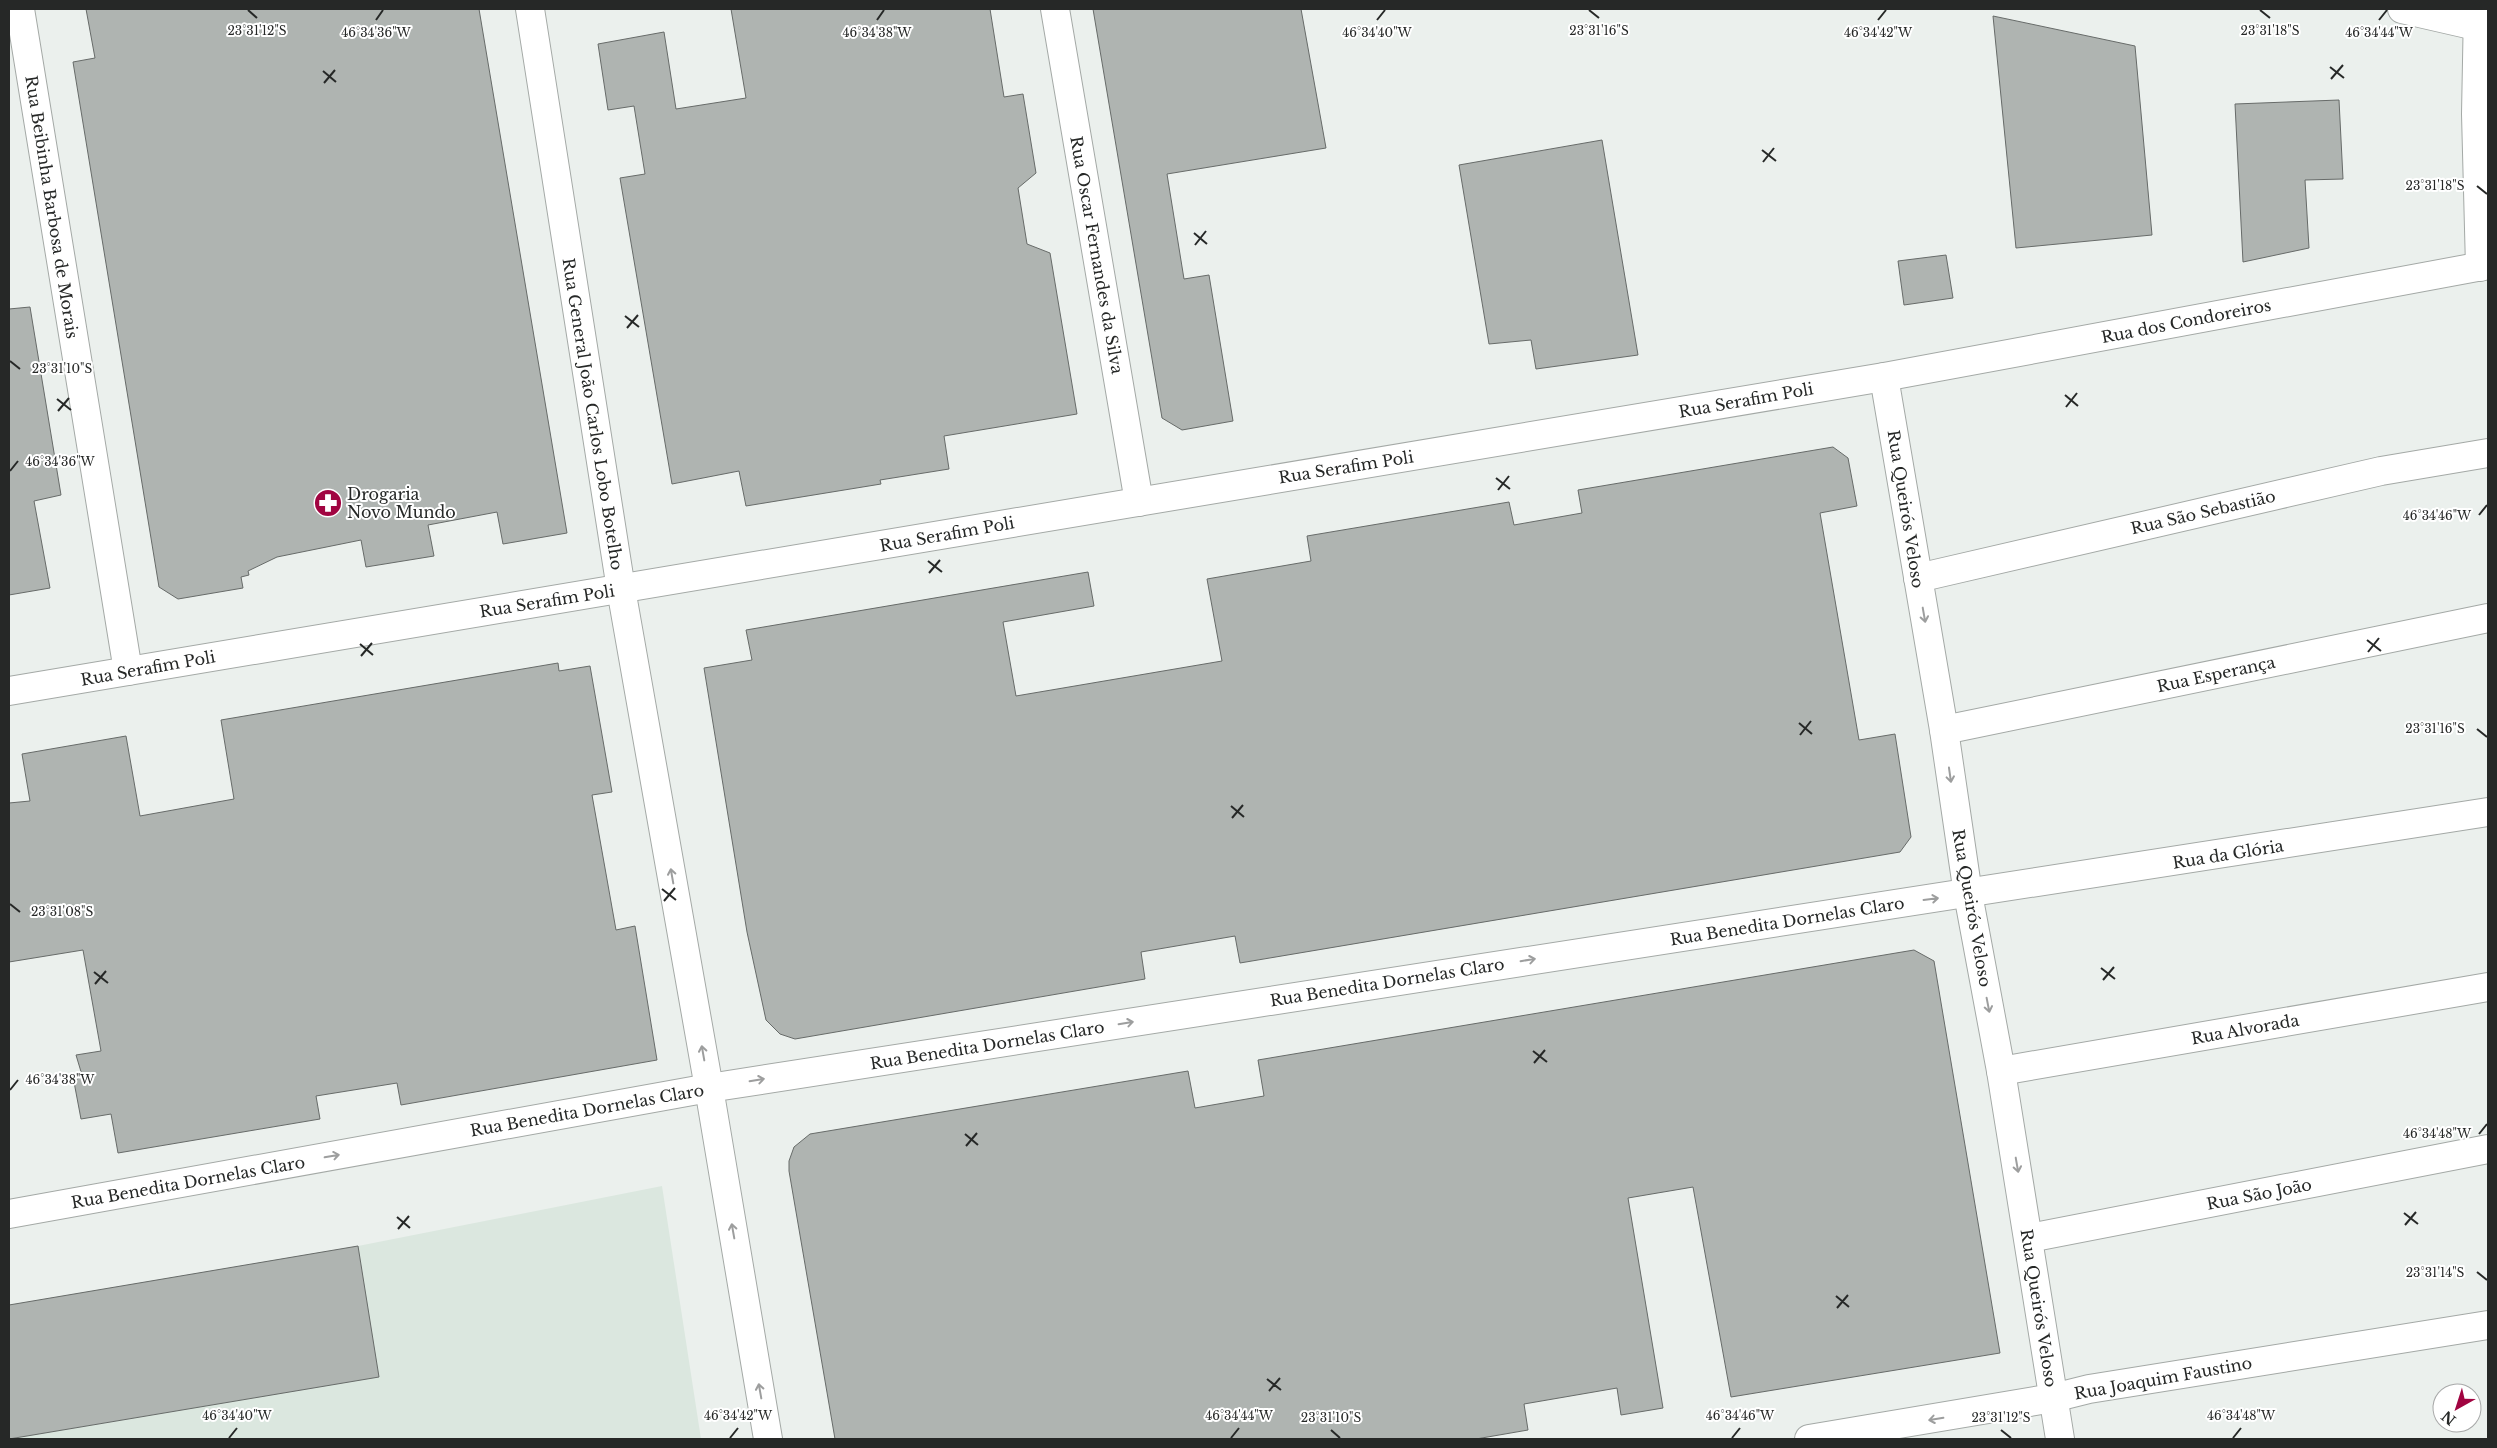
<svg xmlns="http://www.w3.org/2000/svg" width="2497" height="1448" viewBox="0 0 2497 1448" font-family="'Libre Baskerville',serif">
	<style>
		.built { fill: #dbe7df }
		.building { fill: #afb4b1; stroke: #676b69 }
		.lines { fill: none; stroke-linecap: round; stroke-linejoin: round }
		.minor-casing { stroke: #a4a9a6; stroke-width: 30 }
		.minor { stroke: #fff; stroke-width: 28 }
		.oneway { stroke: #9d9e9e }
		.ticks { fill: none; stroke: #262827; stroke-width: 2 }
		.labels { text-anchor: middle; dominant-baseline: central; stroke-width: 4; stroke-linejoin: round; paint-order: stroke }
		.street-label { font-size: 16px; fill: #262827; stroke: #fff }
		.poi-label { font-size: 16px; fill: #262827; stroke: #fff; text-anchor: start }
		.ticks-label { font-size: 12px; text-anchor: middle; fill: #262827; stroke: #fff; stroke-width: 4; stroke-linejoin: round; paint-order: stroke }
	</style>
	<rect width="100%" height="100%" fill="#ebf0ed"/>
	<!-- built -->
	<polygon class="built" points="662,1186 701,1439 9,1439 9,1305 358,1246"/>
	<!-- building -->
	<g class="building">
		<polygon points="86,9 479,9 567,533 503,544 497,512 428,525 434,556 366,567 361,540 277,557 248,571 249,575 241,577 243,588 178,599 159,587 73,62 95,58"/>
		<polygon points="731,9 990,9 1004,97 1023,94 1036,173 1018,188 1027,244 1050,253 1077,414 944,436 949,469 880,480 881,484 746,506 739,471 672,484 620,178 645,174 634,106 608,110 598,44 664,32 676,109 746,98"/>
		<polygon points="1093,9 1301,9 1326,148 1167,174 1184,279 1209,275 1233,421 1182,430 1162,418"/>
		<polygon points="1993,16 2135,46 2152,235 2016,248"/>
		<polygon points="2339,100 2343,179 2305,180 2309,248 2243,262 2235,104"/>
		<polygon points="1602,140 1638,355 1536,369 1531,340 1489,344 1459,165"/>
		<polygon points="1946,255 1953,298 1904,305 1898,261"/>
		<polygon points="30,307 61,495 34,501 50,588 9,595 9,309"/>
		<polygon points="1833,447 1848,458 1857,506 1820,513 1859,740 1895,734 1911,837 1900,852 1240,963 1235,936 1141,952 1145,979 795,1039 780,1034 766,1020 747,932 704,668 752,660 746,630 1088,572 1094,606 1003,622 1016,696 1222,661 1207,579 1311,561 1307,536 1509,502 1514,525 1582,513 1578,490"/>
		<polygon points="558,663 559,671 590,666 612,792 592,795 616,930 635,926 657,1060 401,1105 397,1083 316,1096 320,1119 118,1153 111,1114 81,1119 74,1082 82,1075 76,1055 101,1051 83,950 9,962 9,803 30,801 22,754 126,736 140,816 234,799 221,720"/>
		<polygon points="1914,950 1934,961 2000,1353 1731,1397 1693,1187 1628,1198 1663,1408 1621,1415 1617,1388 1524,1404 1528,1430 1476,1439 835,1439 789,1171 789,1161 794,1147 810,1134 1188,1071 1195,1108 1264,1096 1258,1060"/>
		<polygon points="358,1246 379,1377 9,1439 9,1305"/>
	</g>
	<g class="lines">
		<defs>
			<g id="minor">
				<polyline points="20,9 128,671"/>
				<polyline points="530,9 621,589 709,1088 768,1439"/>
				<polyline points="1055,9 1139,502"/>
				<polyline points="2402,9 2476,26"/>
				<polyline points="2478,9 2476,114 2480,267"/>
				<polyline points="1884,377 1944,730 1968,894 2001,1071 2060,1439"/>
				<polyline points="1918,578 2381,471 2488,453"/>
				<polyline points="9,691 1884,377 2488,265"/>
				<polyline points="1944,730 2488,618"/>
				<polyline points="2001,1071 2488,987"/>
				<polyline points="9,1214 709,1088 2488,812"/>
				<polyline points="2029,1238 2488,1149"/>
				<polyline points="1809,1439 2053,1398 2089,1389 2488,1325"/>
			</g>
		</defs>
		<!-- minor casing -->
		<use href="#minor" class="minor-casing"/>
		<!-- minor -->
		<use href="#minor" class="minor"/>
	</g>
	<!-- one-way arrows -->
	<defs><path id="oneway-shaft" d="M-6 0H5M1.5-3L5.5 0L1.5 3" fill="none" stroke-width="1.6" stroke-linecap="round" stroke-linejoin="round" transform="scale(1.25)"/></defs>
	<g class="oneway">
		<use href="#oneway-shaft" transform="translate(1924 615) rotate(80)"/>
		<use href="#oneway-shaft" transform="translate(1950 775) rotate(82)"/>
		<use href="#oneway-shaft" transform="translate(672 876) rotate(-100)"/>
		<use href="#oneway-shaft" transform="translate(1931 899) rotate(-7)"/>
		<use href="#oneway-shaft" transform="translate(1528 960) rotate(-9)"/>
		<use href="#oneway-shaft" transform="translate(1988 1005) rotate(79)"/>
		<use href="#oneway-shaft" transform="translate(1126 1023) rotate(-9)"/>
		<use href="#oneway-shaft" transform="translate(703 1053) rotate(-100)"/>
		<use href="#oneway-shaft" transform="translate(757 1080) rotate(-9)"/>
		<use href="#oneway-shaft" transform="translate(332 1156) rotate(-10)"/>
		<use href="#oneway-shaft" transform="translate(2017 1165) rotate(80)"/>
		<use href="#oneway-shaft" transform="translate(733 1231) rotate(-100)"/>
		<use href="#oneway-shaft" transform="translate(760 1391) rotate(-100)"/>
		<use href="#oneway-shaft" transform="translate(1936 1419) rotate(171)"/>
	</g>
	<!-- ticks -->
	<path class="ticks" d="M248 10 257 18M1589 10 1599 18M2260 10 2270 18M376 20 383 10M877 20 884 10M1377 20 1385 10M1878 20 1886 10M2379 20 2387 10M2330 67 2344 78M323 71 336 82M2331 79 2343 65M324 83 335 70M1762 150 1776 161M1763 162 1774 148M2477 186 2487 194M1194 233 1207 244M1195 245 1206 231M625 316 639 327M627 328 638 315M10 361 20 369M2065 395 2078 406M57 399 71 410M2066 407 2077 393M58 411 69 398M10 471 18 461M1496 478 1510 489M1498 490 1509 476M2479 515 2487 505M928 561 942 572M929 573 940 560M2367 640 2381 651M360 644 373 655M2368 652 2379 638M361 656 372 643M1799 723 1812 734M2477 729 2487 737M1800 735 1811 721M1231 806 1244 817M1232 818 1243 805M662 889 676 900M664 901 675 888M10 904 20 912M2101 968 2115 979M94 972 108 983M2103 980 2114 967M95 984 106 971M1533 1051 1547 1062M1534 1063 1545 1050M10 1090 18 1080M965 1134 978 1145M2479 1134 2487 1124M966 1146 977 1133M2404 1213 2418 1224M397 1217 410 1228M2405 1225 2416 1212M398 1229 409 1216M2477 1272 2487 1280M1836 1296 1849 1307M1837 1308 1848 1295M1267 1379 1281 1390M1269 1391 1280 1378M1331 1430 1340 1438M2001 1430 2011 1438M229 1438 237 1428M730 1438 738 1428M1231 1438 1239 1428M1732 1438 1740 1428M2233 1438 2241 1428"/>
	<!-- icons -->
	<defs>
		<symbol id="pharmacy-disc" viewBox="-11 -11 22 22"><circle r="9.5" fill="#a10441" stroke="#fff"/><path d="M-2-6h4v4h4v4h-4v4h-4v-4h-4v-4h4Z" fill="#fff"/></symbol>
	</defs>
	<g fill-rule="evenodd">
		<use href="#pharmacy-disc" x="312" y="487" width="32" height="32"/>
	</g>
	<g class="labels">
		<!-- street labels -->
		<g class="street-label">
			<text transform="translate(52 207) rotate(81)">Rua Beibinha Barbosa de Morais</text>
			<text transform="translate(1097 255) rotate(80)">Rua Oscar Fernandes da Silva</text>
			<text transform="translate(2186 321) rotate(-11)">Rua dos Condoreiros</text>
			<text transform="translate(1746 400) rotate(-10)">Rua Serafim Poli</text>
			<text transform="translate(593 414) rotate(81)">Rua General João Carlos Lobo Botelho</text>
			<text transform="translate(1346 467) rotate(-9)">Rua Serafim Poli</text>
			<text transform="translate(1906 509) rotate(81)">Rua Queirós Veloso</text>
			<text transform="translate(2203 512) rotate(-13)">Rua São Sebastião</text>
			<text transform="translate(947 534) rotate(-10)">Rua Serafim Poli</text>
			<text transform="translate(547 601) rotate(-9)">Rua Serafim Poli</text>
			<text transform="translate(148 668) rotate(-10)">Rua Serafim Poli</text>
			<text transform="translate(2216 674) rotate(-12)">Rua Esperança</text>
			<text transform="translate(2228 854) rotate(-9)">Rua da Glória</text>
			<text transform="translate(1972 908) rotate(80)">Rua Queirós Veloso</text>
			<text transform="translate(1787 921) rotate(-9)">Rua Benedita Dornelas Claro</text>
			<text transform="translate(1387 982) rotate(-9)">Rua Benedita Dornelas Claro</text>
			<text transform="translate(2245 1029) rotate(-10)">Rua Alvorada</text>
			<text transform="translate(987 1045) rotate(-9)">Rua Benedita Dornelas Claro</text>
			<text transform="translate(587 1110) rotate(-10)">Rua Benedita Dornelas Claro</text>
			<text transform="translate(188 1182) rotate(-10)">Rua Benedita Dornelas Claro</text>
			<text transform="translate(2259 1194) rotate(-11)">Rua São João</text>
			<text transform="translate(2039 1308) rotate(81)">Rua Queirós Veloso</text>
			<text transform="translate(2163 1378) rotate(-10)">Rua Joaquim Faustino</text>
		</g>
		<!-- poi labels -->
		<g class="poi-label">
			<text x="347" y="494">Drogaria<tspan x="347" dy="18">Novo Mundo</tspan></text>
		</g>
	</g>
	<g class="ticks-label">
		<text x="2270" y="35">23°31'18"S</text>
		<text x="257" y="35">23°31'12"S</text>
		<text x="1599" y="35">23°31'16"S</text>
		<text x="376" y="37">46°34'36"W</text>
		<text x="877" y="37">46°34'38"W</text>
		<text x="1377" y="37">46°34'40"W</text>
		<text x="1878" y="37">46°34'42"W</text>
		<text x="2379" y="37">46°34'44"W</text>
		<text x="2435" y="190">23°31'18"S</text>
		<text x="62" y="373">23°31'10"S</text>
		<text x="60" y="466">46°34'36"W</text>
		<text x="2437" y="520">46°34'46"W</text>
		<text x="2435" y="733">23°31'16"S</text>
		<text x="62" y="916">23°31'08"S</text>
		<text x="60" y="1084">46°34'38"W</text>
		<text x="2437" y="1138">46°34'48"W</text>
		<text x="2435" y="1277">23°31'14"S</text>
		<text x="237" y="1420">46°34'40"W</text>
		<text x="738" y="1420">46°34'42"W</text>
		<text x="1239" y="1420">46°34'44"W</text>
		<text x="1740" y="1420">46°34'46"W</text>
		<text x="2241" y="1420">46°34'48"W</text>
		<text x="1331" y="1422">23°31'10"S</text>
		<text x="2001" y="1422">23°31'12"S</text>
	</g>
	<!-- border -->
	<rect width="2497" height="1448" fill="none" stroke="#262827" stroke-width="20"/>
	<!-- north arrow -->
	<g transform="translate(2457 1408) rotate(219)"><circle r="24" fill="#ffffff" stroke="#a8a9a9"/>
	<path d="M0-4L9 19L0 12L-9 19Z" fill="#a10441"/>
	<text y="-8" font-size="14" font-weight="bold" text-anchor="middle" fill="#262827">N</text>
	</g>
</svg>
